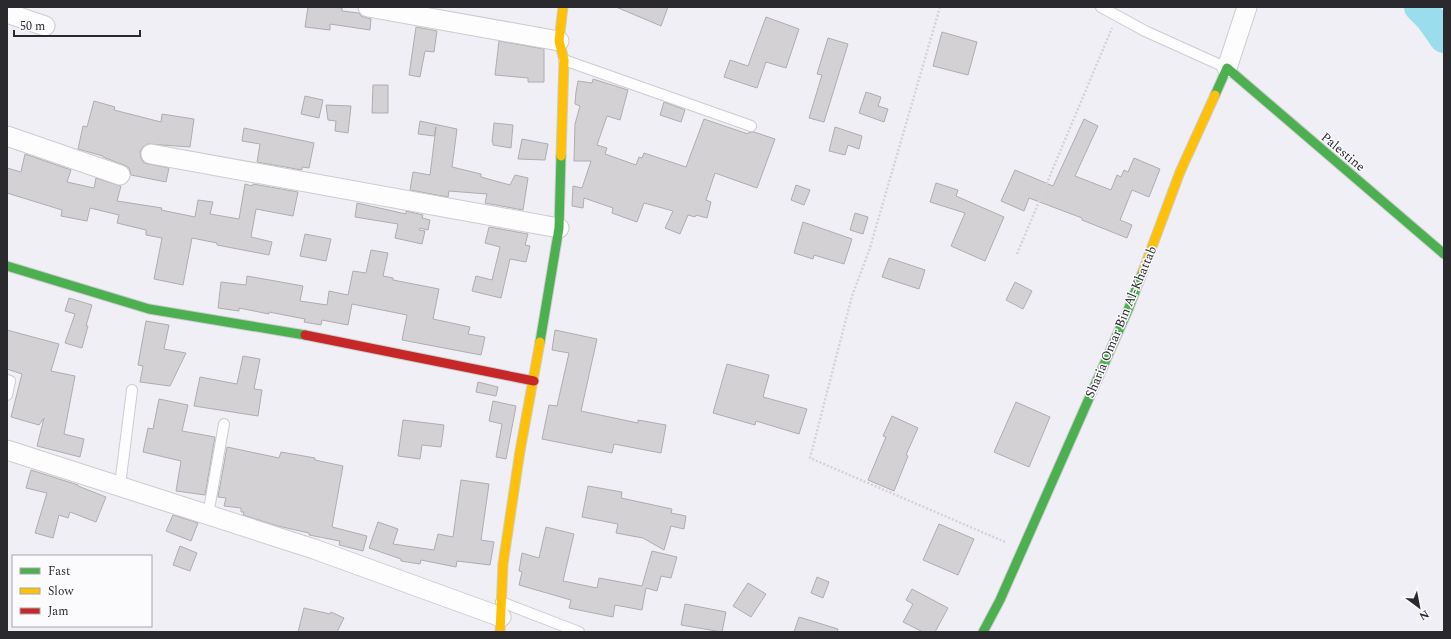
<svg xmlns="http://www.w3.org/2000/svg" width="1451" height="639" viewBox="0 0 1451 639" font-family="Spectral,serif">
	<style>
		.lines { fill: none; stroke-linecap: round; stroke-linejoin: round }
		.river { stroke: #9adeee; stroke-width: 30 }
		.building { fill: #d4d1d5; stroke: #afadb0 }
		.lane-casing { stroke: #ccccd0; stroke-width: 12 }
		.street-casing { stroke: #ccccd0; stroke-width: 21 }
		.fast-casing { stroke: #ccccd0; stroke-width: 11 }
		.slow-casing { stroke: #ccccd0; stroke-width: 11 }
		.jam-casing { stroke: #ccccd0; stroke-width: 11 }
		.path { stroke: #d4d4d6; stroke-width: 2.5; stroke-dasharray: 2 2; stroke-linecap: butt }
		.lane { stroke: #fdfdfe; stroke-width: 10 }
		.street { stroke: #fdfdfe; stroke-width: 19 }
		.fast { stroke: #4caf50; stroke-width: 9 }
		.slow { stroke: #ffc107; stroke-width: 9 }
		.jam { stroke: #c62828; stroke-width: 9 }
		.labels { text-anchor: middle; dominant-baseline: central; stroke-width: 3; stroke-linejoin: round; paint-order: stroke }
		.street-label { font-size: 13px; fill: #2a2a2e; stroke: #fbfbfd }
	</style>
	<rect width="100%" height="100%" fill="#efeff5"/>
	<g class="lines">
		<!-- river -->
		<polyline class="river" points="1419,7 1430,18 1444,38"/>
	</g>
	<!-- building -->
	<g class="building">
		<polygon points="308,7 331,7 342,8 342,11 359,13 361,16 371,19 370,30 330,24 330,30 305,27"/>
		<polygon points="616,7 668,7 661,26"/>
		<polygon points="766,17 799,29 786,68 766,62 757,88 724,77 730,60 748,66"/>
		<polygon points="416,27 437,31 434,52 425,51 420,77 409,75"/>
		<polygon points="942,32 977,42 968,75 933,66"/>
		<polygon points="828,38 848,44 824,122 809,118 822,75 817,74"/>
		<polygon points="499,41 544,49 544,82 528,82 528,78 495,75"/>
		<polygon points="593,79 628,90 620,120 607,116 597,145 607,148 605,154 636,165 639,157 642,158 644,153 686,167 704,119 748,134 749,132 754,132 775,139 757,188 715,173 706,200 711,202 707,218 696,215 695,217 688,215 680,234 665,228 673,211 644,203 637,222 612,213 613,208 584,198 583,208 572,206 573,186 582,188 591,161 574,161 575,124 580,106 575,104 576,92 578,81 592,83"/>
		<polygon points="373,85 388,85 388,113 372,113"/>
		<polygon points="866,92 881,97 878,106 888,109 884,122 859,113"/>
		<polygon points="305,96 323,100 319,118 301,114"/>
		<polygon points="94,101 115,107 114,110 161,122 162,114 194,119 190,147 148,144 143,147 140,152 141,158 144,163 169,168 166,182 131,175 129,168 124,165 103,157 103,156 78,149 83,126 87,127"/>
		<polygon points="664,102 685,110 681,122 660,115"/>
		<polygon points="326,105 351,106 348,133 335,131 336,121 328,120"/>
		<polygon points="1084,119 1098,126 1075,176 1111,190 1117,175 1121,177 1124,170 1128,172 1134,158 1160,169 1149,197 1132,190 1120,220 1132,225 1127,238 1082,220 1082,218 1029,198 1024,211 1001,201 1015,170 1053,186"/>
		<polygon points="420,121 457,129 452,167 481,174 481,177 510,185 515,175 528,178 523,210 485,203 487,194 449,191 448,197 410,190 413,172 430,175 436,127 434,136 418,134"/>
		<polygon points="494,123 513,125 511,148 493,145 493,142 492,142"/>
		<polygon points="835,127 862,136 859,149 848,145 845,155 829,151"/>
		<polygon points="244,128 314,143 309,168 302,167 302,170 257,162 260,144 242,141"/>
		<polygon points="522,139 548,144 545,160 518,159"/>
		<polygon points="25,154 71,170 67,182 94,188 96,178 121,186 117,201 162,208 161,210 195,217 198,200 213,202 210,214 239,219 245,184 252,186 253,184 298,192 293,216 256,209 251,237 272,242 269,255 217,245 217,243 192,238 183,285 154,279 162,238 146,235 146,230 117,223 119,215 90,208 87,221 61,216 62,210 7,193 7,168 21,172"/>
		<polygon points="936,183 958,190 956,196 1004,217 985,261 951,246 965,213 930,202"/>
		<polygon points="796,185 810,190 804,205 791,200"/>
		<polygon points="357,203 406,214 406,211 423,215 422,218 430,220 428,230 420,228 419,230 425,231 422,244 395,238 398,224 355,217"/>
		<polygon points="855,213 868,217 863,234 850,230"/>
		<polygon points="803,222 852,239 844,264 814,255 813,259 794,253"/>
		<polygon points="489,227 528,234 525,245 530,246 526,262 510,259 501,298 472,291 476,276 492,280 500,247 485,243"/>
		<polygon points="305,234 331,239 326,261 300,256"/>
		<polygon points="371,250 388,253 383,276 393,278 393,280 439,289 433,319 470,327 468,334 485,337 481,355 402,340 407,315 352,304 348,325 322,320 321,325 304,322 305,319 269,312 269,314 239,308 239,311 218,308 221,282 246,285 247,276 303,286 300,301 327,305 329,291 348,295 353,271 366,273"/>
		<polygon points="889,258 925,270 919,289 882,277"/>
		<polygon points="1015,282 1032,291 1023,309 1006,300"/>
		<polygon points="69,298 92,305 86,326 88,326 82,348 65,343 75,314 65,311"/>
		<polygon points="146,321 169,325 164,349 186,353 170,386 140,382 143,366 138,365"/>
		<polygon points="7,330 59,344 51,371 75,376 64,434 84,439 80,457 37,446 44,418 39,425 11,417 22,374 7,369"/>
		<polygon points="555,330 597,339 581,411 638,423 638,420 666,425 661,453 614,444 612,453 542,439 549,405 557,406 569,353 552,350"/>
		<polygon points="243,356 260,359 254,389 262,390 258,416 194,406 200,377 237,384"/>
		<polygon points="727,364 769,375 763,397 807,409 799,434 756,421 755,425 713,413"/>
		<polygon points="478,382 498,387 496,396 476,392"/>
		<polygon points="159,399 188,405 182,431 215,437 205,495 176,491 181,461 143,452 148,428 153,429"/>
		<polygon points="493,401 516,406 506,459 496,457 502,424 489,421"/>
		<polygon points="1016,402 1050,417 1029,467 994,452"/>
		<polygon points="892,416 918,428 906,455 908,456 894,491 868,480 886,437 883,436"/>
		<polygon points="403,420 444,425 441,447 422,445 420,459 398,456"/>
		<polygon points="227,447 279,458 281,452 315,458 315,460 343,466 332,527 367,536 363,551 339,545 340,541 309,535 309,533 278,526 243,515 244,512 241,512 241,508 224,506 226,498 218,497"/>
		<polygon points="31,470 78,485 78,486 106,497 96,522 70,512 68,518 59,515 53,538 35,533 47,493 26,488"/>
		<polygon points="461,480 489,484 481,540 494,542 490,565 457,561 456,567 421,560 420,564 401,561 401,559 369,548 378,522 398,529 393,544 434,550 438,534 453,537"/>
		<polygon points="588,486 622,492 621,498 672,509 671,513 686,516 684,529 671,526 664,550 643,538 616,533 618,524 582,517"/>
		<polygon points="173,515 198,523 191,541 166,531"/>
		<polygon points="939,524 974,539 958,575 923,560"/>
		<polygon points="546,527 574,534 563,581 597,588 599,578 642,586 652,551 677,557 671,578 661,576 657,591 646,588 642,610 615,605 613,617 569,608 571,600 519,585 522,572 519,571 522,553 539,558"/>
		<polygon points="180,546 197,553 190,571 173,565"/>
		<polygon points="817,577 829,582 823,598 811,593"/>
		<polygon points="748,583 766,594 751,617 733,606"/>
		<polygon points="912,589 948,608 935,632 923,632 903,622 913,604 906,600"/>
		<polygon points="685,604 726,612 722,632 681,625"/>
		<polygon points="304,608 330,614 331,612 344,618 337,632 298,632"/>
		<polygon points="799,617 838,629 837,632 794,632"/>
	</g>
	<g class="lines">
		<defs>
			<g id="lane">
				<polyline points="1101,7 1145,31 1227,68"/>
				<polyline points="564,60 751,126"/>
				<polyline points="7,380 10,381 7,395"/>
				<polyline points="120,485 132,390"/>
				<polyline points="208,515 224,424"/>
				<polyline points="501,602 579,632"/>
			</g>
			<g id="street">
				<polyline points="368,7 559,41"/>
				<polyline points="7,13 45,26"/>
				<polyline points="1227,68 1247,7"/>
				<polyline points="7,136 120,175"/>
				<polyline points="151,154 559,228"/>
				<polyline points="7,450 314,549 501,617"/>
			</g>
			<g id="fast">
				<polyline points="1215,95 1227,68 1444,254"/>
				<polyline points="7,266 149,309 305,335"/>
				<polyline points="540,342 559,228 561,156"/>
				<polyline points="983,632 1000,600 1128,310 1143,271"/>
			</g>
			<g id="slow">
				<polyline points="561,156 564,60 559,41 563,7"/>
				<polyline points="1143,271 1180,172 1215,95"/>
				<polyline points="500,632 503,564 520,451 540,342"/>
			</g>
			<polyline id="jam" points="305,335 534,381"/>
		</defs>
		<!-- lane casing -->
		<use href="#lane" class="lane-casing"/>
		<!-- street casing -->
		<use href="#street" class="street-casing"/>
		<!-- fast casing -->
		<use href="#fast" class="fast-casing"/>
		<!-- slow casing -->
		<use href="#slow" class="slow-casing"/>
		<!-- jam casing -->
		<use href="#jam" class="jam-casing"/>
		<!-- path -->
		<g class="path">
			<polyline points="940,7 869,251 852,296 810,458 1005,542"/>
			<polyline points="1017,254 1112,28"/>
		</g>
		<!-- lane -->
		<use href="#lane" class="lane"/>
		<!-- street -->
		<use href="#street" class="street"/>
		<!-- fast -->
		<use href="#fast" class="fast"/>
		<!-- slow -->
		<use href="#slow" class="slow"/>
		<!-- jam -->
		<use href="#jam" class="jam"/>
	</g>
	<g class="labels">
		<!-- street labels -->
		<g class="street-label">
			<text transform="translate(1343 152) rotate(40)">Palestine</text>
			<text transform="translate(1121 322) rotate(-67)">Sharia Omar Bin Al-Khattab</text>
		</g>
	</g>
	<!-- border -->
	<rect width="1451" height="639" fill="none" stroke="#2a2a2e" stroke-width="16"/>
	<!-- legend -->
	<rect x="12" y="555" width="140" height="72" fill="#fbfbfd" stroke="#a7a7aa"/>
	<rect x="20" y="568" width="20" height="6" fill="#4caf50" stroke="#a7a7aa"/>
	<text x="48" y="575" font-size="12" fill="#2a2a2e">Fast</text>
	<rect x="20" y="588" width="20" height="6" fill="#ffc107" stroke="#a7a7aa"/>
	<text x="48" y="595" font-size="12" fill="#2a2a2e">Slow</text>
	<rect x="20" y="608" width="20" height="6" fill="#c62828" stroke="#a7a7aa"/>
	<text x="48" y="615" font-size="12" fill="#2a2a2e">Jam</text>
	<!-- north arrow -->
	<g transform="translate(1419 607) rotate(148)" stroke="#fbfbfd" stroke-width="3" paint-order="stroke">
	<path d="M0-3L7 15L0 10L-7 15Z" fill="#2a2a2e"/>
	<text y="-6" font-size="11" font-weight="bold" text-anchor="middle" fill="#2a2a2e">N</text>
	</g>
	<!-- scale -->
	<path d="M14 30v6h126v-6" fill="none" stroke="#2a2a2e" stroke-width="2"/>
	<text x="20" y="30" font-size="12" fill="#2a2a2e" stroke="#fbfbfd" stroke-width="3" paint-order="stroke">50 m</text>
</svg>
